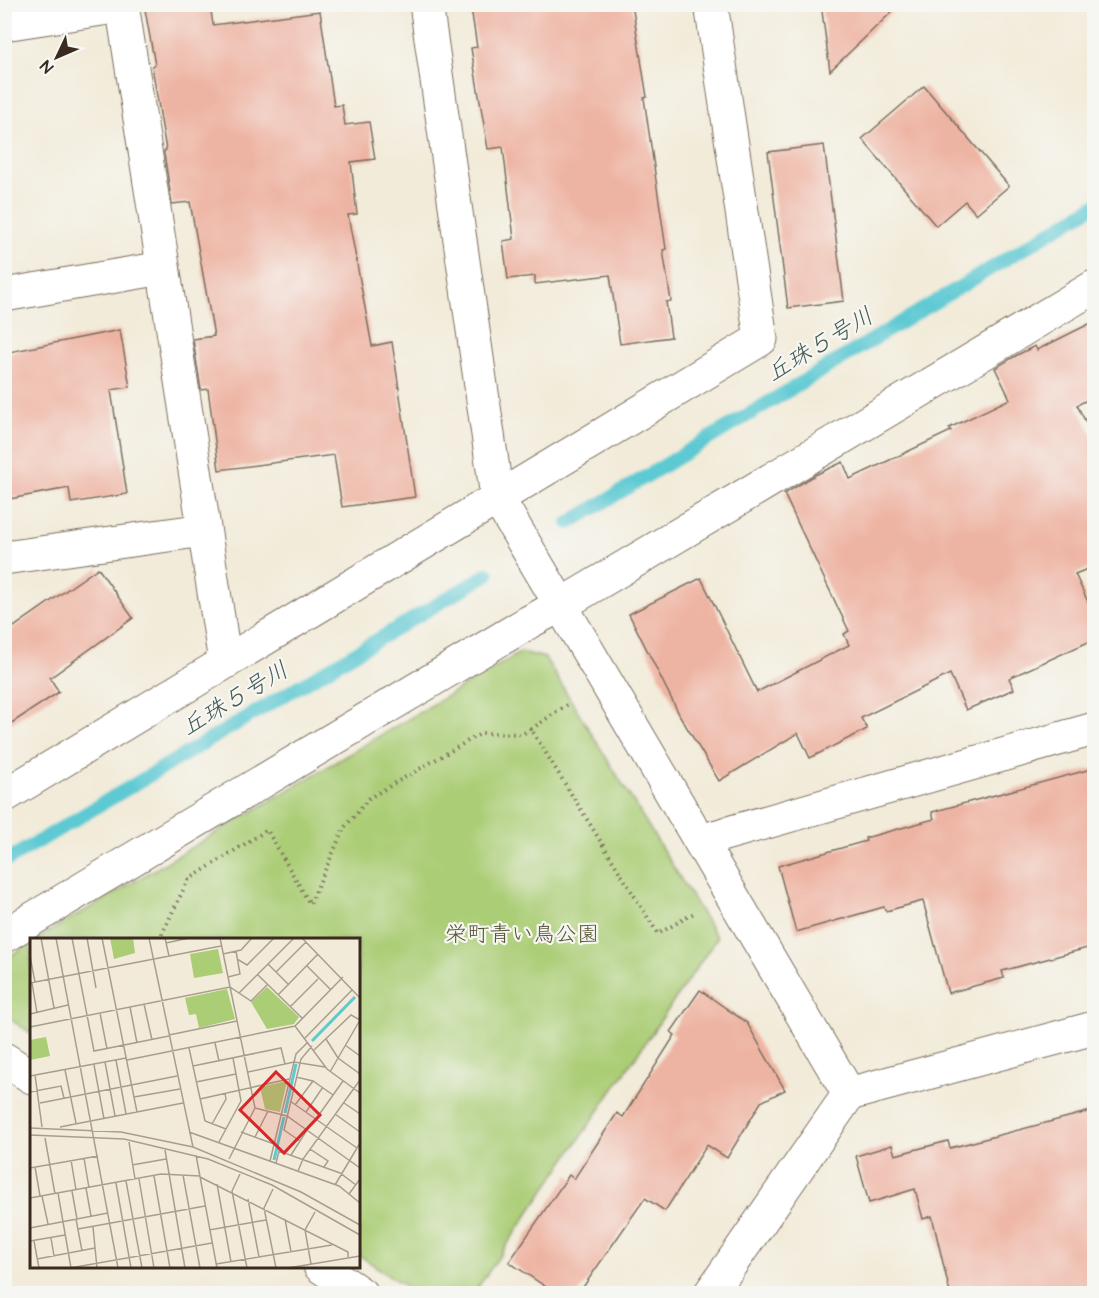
<svg xmlns="http://www.w3.org/2000/svg" width="1099" height="1298" viewBox="0 0 1099 1298" font-family="'Architects Daughter','Klee One',sans-serif">
	<style>
		.green { fill: #abcd76; stroke: #737c4a; stroke-width: 1.5 }
		.lines { fill: none; stroke-linecap: round; stroke-linejoin: round }
		.stream { stroke: #5dc9d3; stroke-width: 14 }
		.building { fill: #eeb4a3 }
		.street-casing { stroke: #7b6e5f; stroke-width: 35 }
		.path { stroke: #7b6e5f; stroke-width: 4; stroke-dasharray: 1.5 4.5; stroke-linecap: butt }
		.street { stroke: #fff; stroke-width: 33 }
		.labels { text-anchor: middle; dominant-baseline: central; stroke-width: 4.5; stroke-linejoin: round; paint-order: stroke }
		.park-label { font-size: 22px; fill: #575334; stroke: #f6f6f2 }
		.water-label { font-size: 24px; font-style: italic; fill: #455a54; stroke: #f6f6f2 }
		.inset-river { fill: none; stroke: #5dc9d3; stroke-width: 3 }
		.inset-road { fill: none; stroke: #a99e8e; stroke-width: 1.5 }
		.view { fill: #d62828; fill-opacity: 0.15; stroke: #d62828; stroke-width: 3 }
		.inset-edge { fill: none; stroke: #3b2a1e; stroke-width: 3 }
	</style>
	<rect width="100%" height="100%" fill="#f6f6f2"/>
	<filter id="ink" filterUnits="userSpaceOnUse"><feTurbulence type="fractalNoise" baseFrequency=".0167" numOctaves="2"/><feDisplacementMap in="SourceGraphic" scale="12" xChannelSelector="R" yChannelSelector="G"/><feConvolveMatrix kernelMatrix="1 2 1 2 8 2 1 2 1" color-interpolation-filters="sRGB"/></filter>
	<filter id="wash" filterUnits="userSpaceOnUse"><feTurbulence type="fractalNoise" baseFrequency=".008" numOctaves="4" result="noise"/><feDisplacementMap in="SourceGraphic" scale="24" xChannelSelector="R" yChannelSelector="G"/><feGaussianBlur stdDeviation="1.35" result="paint"/><feColorMatrix in="noise" values="0 0 0 0 0 0 0 0 0 0 0 0 0 0 0 0 0 1.4 0 .05"/><feComposite in="paint" operator="in"/></filter>
	<g filter="url(#wash)">
		<rect width="100%" height="100%" fill="#f2ebd9"/>
		<!-- green -->
		<g class="green">
			<polygon points="521,652 545,658 717,938 474,1293 415,1293 359,1255 358,940 37,939"/>
			<polygon points="31,943 31,1033 4,1015 5,959"/>
		</g>
		<g class="lines">
			<!-- stream -->
			<g class="stream">
				<polyline points="569,523 1094,206"/>
				<polyline points="4,862 488,574"/>
			</g>
		</g>
		<g id="blocks">
			<!-- building -->
			<g class="building">
				<polygon points="144,4 210,4 213,25 320,11 334,106 342,105 345,125 369,122 375,159 351,162 357,214 348,215 372,346 392,342 415,497 342,507 334,455 219,470 208,389 201,390 193,339 214,336 190,202 172,204 164,153 164,151 166,150 152,66 155,65"/>
				<polygon points="500,4 632,4 647,97 644,98 666,249 663,250 671,301 666,302 671,337 620,344 610,275 535,284 535,276 508,279 503,241 514,239 503,147 488,149 471,48 477,47 471,8"/>
				<polygon points="821,4 900,4 830,71"/>
				<polygon points="924,86 1009,186 976,214 965,201 936,226 862,139"/>
				<polygon points="824,145 844,301 788,308 768,152"/>
				<polygon points="1095,321 1095,396 1077,405 1095,440 1095,566 1075,574 1095,617 1095,639 1009,678 1014,689 966,710 950,674 861,718 867,729 810,758 798,733 719,781 680,716 629,614 701,578 757,692 849,645 844,634 849,631 784,494 815,475 843,462 850,479 951,431 949,428 1010,399 995,368 1017,355 1035,346 1037,350"/>
				<polygon points="120,330 130,387 111,390 127,494 71,503 69,488 4,500 4,353"/>
				<polygon points="98,568 133,618 50,678 59,692 4,728 4,634"/>
				<polygon points="1095,768 1095,946 1002,971 1004,978 948,993 923,901 886,911 884,907 796,932 778,866 866,841 865,838 934,819 932,812"/>
				<polygon points="700,990 747,1023 785,1090 761,1102 727,1158 707,1145 665,1211 645,1198 579,1293 555,1293 509,1262 569,1175 574,1179 617,1113 623,1117 675,1035 671,1032"/>
				<polygon points="1095,1110 1095,1293 950,1293 932,1216 923,1219 915,1189 869,1203 856,1156 892,1145 895,1155 948,1141 950,1148"/>
			</g>
		</g>
	</g>
	<g filter="url(#ink)">
		<use href="#blocks" fill-opacity="0" stroke="#7b6e5f" stroke-width="1.5"/>
		<g class="lines">
			<defs>
				<g id="street">
					<polyline points="122,4 225,662"/>
					<polyline points="426,4 497,497 849,1094"/>
					<polyline points="4,24 122,6"/>
					<polyline points="4,295 163,268"/>
					<polyline points="4,558 204,530"/>
					<polyline points="4,796 761,339 711,4"/>
					<polyline points="700,841 1094,729"/>
					<polyline points="4,936 529,622 561,605 1094,287"/>
					<polyline points="4,1059 32,1077"/>
					<polyline points="320,1266 361,1294"/>
					<polyline points="710,1294 849,1094 1094,1028"/>
				</g>
			</defs>
			<!-- street casing -->
			<use href="#street" class="street-casing"/>
			<!-- path -->
			<g class="path">
				<polyline points="531,729 570,703"/>
				<polyline points="188,880 267,830 310,904 344,828 369,798 482,733 522,734 531,729 658,934 696,912"/>
				<polyline points="159,940 188,880 187,878"/>
				<polyline points="358,1207 361,1209 358,1212"/>
			</g>
			<!-- street -->
			<use href="#street" class="street"/>
		</g>
	</g>
	<g class="labels">
		<!-- park labels -->
		<g class="park-label">
			<text x="522" y="934">栄町青い鳥公園</text>
		</g>
		<!-- water labels -->
		<g class="water-label">
			<text transform="translate(820 345) rotate(-31)">丘珠５号川</text>
			<text transform="translate(235 699) rotate(-31)">丘珠５号川</text>
		</g>
	</g>
	<!-- overview -->
	<g transform="translate(30 938)">
		<rect width="330" height="330" fill="#f2ebd9"/>
		<path d="M80 0H103L105 15 84 21ZM188 11 193 35 164 40 160 16ZM237 49 269 79 264 86 237 91 221 64ZM197 51 205 81 169 90 166 76 159 77 155 60ZM16 99 20 118 0 122V102ZM257 143 250 174 235 171 230 149Z" fill="#abcd76"/>
		<path class="inset-river" d="M282 103 325 59M255 175 266 126M244 222 254 179"/>
		<path class="inset-road" d="M11 0 24 70M26 0 88 330M42 0 64 113 139 98M57 0 66 50M72 0 107 174M119 0 163 209M135 0 139 18M190 0 225 170 199 221M272 0 330 60M136 5 159 0M193 16 211 12 222 0M0 18 5 44M207 21 217 27 244 0M238 26 259 47M277 28 301 52M246 34 276 4M228 37 273 81M198 39 210 36 206 13M0 45 191 8M2 45 7 75M209 55 264 0M248 57 288 16M114 66 122 102M100 69 107 105M260 69 288 41M70 75 77 111M0 76 38 67M265 88 297 131 330 155M0 89 200 49 221 63 238 46M139 97 207 83M275 100 322 52M296 101 308 120 330 136M185 105 189 123M315 107 330 118M159 110 175 183 196 191M284 112 321 77 330 82M86 122 96 176M97 122 265 88 313 39M75 124 85 178M64 127 74 181M163 128 251 110 255 126M35 132 46 185M218 134 264 124 295 129M300 134 330 82M5 137 12 189M0 138 96 120M266 139 283 143 303 157M166 144 206 136M0 154 31 148 34 160M104 159 150 151M170 161 259 141M260 163 327 210M10 165 147 138M314 165 330 176M265 167 283 143M225 170 257 178 330 230M276 174 293 149M305 176 330 194M286 181 313 143M182 186 196 161 195 155M30 189 153 165M0 190 91 194 163 209 271 254 330 287M159 194 309 248 330 265M211 194 244 206M0 197 94 201 178 221 242 247 330 297M225 199 238 173M15 200 25 256M270 203 254 192 271 121 282 108M99 204 105 241M189 204 211 163 203 120M280 211 298 223 294 229M135 212 155 330M166 217 187 330M261 217 277 192M54 220 59 250M41 222 46 252M240 223 266 116 278 104M246 225 249 213 310 235 326 247M102 227 136 221M5 229 10 258M0 230 68 218M268 233 273 221 330 142M210 236 202 253 217 330M153 237 170 330M124 238 140 330M170 239 318 314V319M109 241 124 330M96 243 112 330M86 245 101 330M187 246 201 324M305 247 330 205M56 250 61 278M243 251 234 270 246 330M42 253 47 281M28 255 41 330M319 256 330 241M12 258 18 286M0 260 131 236 170 238M218 261 229 319M46 281 52 313M255 281 261 314M63 289 67 330M0 290 78 275M48 291 175 268M179 292 236 282M21 300 24 318M0 303 35 297M4 303 9 330M7 321 65 310M186 326 302 307M281 326 275 292 285 274M40 330 182 305M258 330 330 318"/>
		<path class="view" d="M246 134 290 177 254 215 210 172Z"/>
		<rect width="330" height="330" class="inset-edge"/>
	</g>
	<!-- margin -->
	<rect width="1099" height="1298" fill="none" stroke="#f6f6f2" stroke-width="24"/>
	<!-- north arrow -->
	<g transform="translate(57 57) rotate(226)" stroke="#f6f6f2" stroke-width="4.5" paint-order="stroke">
	<path d="M0-4.5L10 22L0 15L-10 22Z" fill="#3b2a1e"/>
	<text y="-9" font-size="16" font-weight="bold" text-anchor="middle" fill="#3b2a1e">N</text>
	</g>
</svg>
